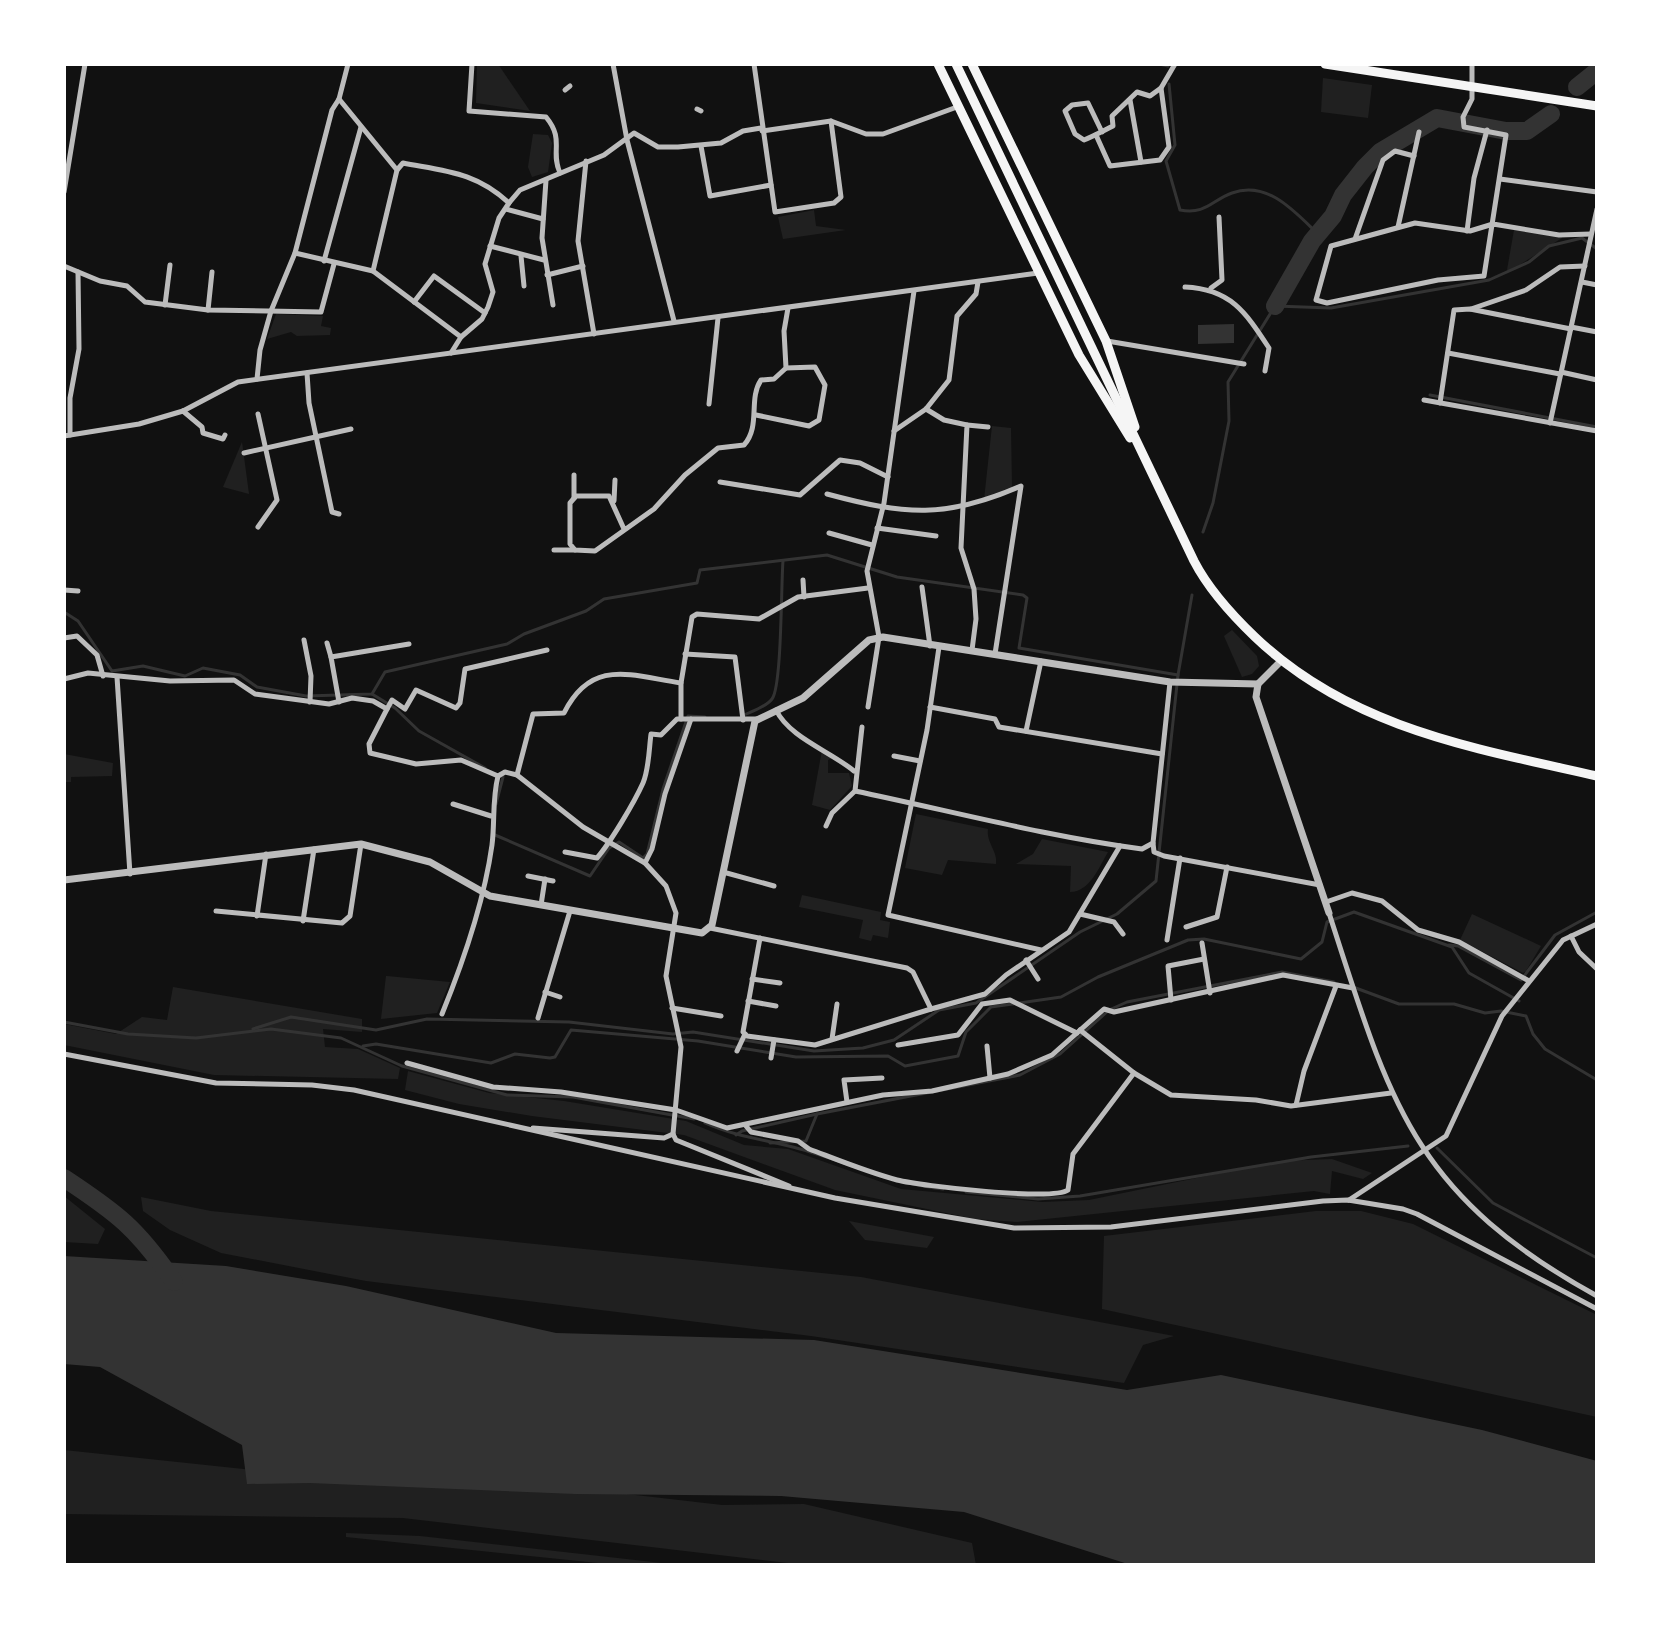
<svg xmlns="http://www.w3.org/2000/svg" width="1661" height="1629" viewBox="0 0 1661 1629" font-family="Arial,sans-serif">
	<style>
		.green { fill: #202020 }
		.water { fill: #333 }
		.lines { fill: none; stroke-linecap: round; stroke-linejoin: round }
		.stream { stroke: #333; stroke-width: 3 }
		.river { stroke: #333; stroke-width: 18 }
		.minor { stroke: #bcbcbc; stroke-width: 5 }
		.tertiary { stroke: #bcbcbc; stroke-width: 7 }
		.primary { stroke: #f5f5f5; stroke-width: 9 }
		.trunk { stroke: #f5f5f5; stroke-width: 9 }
	</style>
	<rect width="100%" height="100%" fill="#111"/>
	<!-- green -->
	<g class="green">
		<polygon points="477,64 498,64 530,111 476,103"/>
		<polygon points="1323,78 1372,85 1368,118 1321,112"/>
		<polygon points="533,134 548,135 552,143 548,172 532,177 528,167"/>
		<polygon points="814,210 816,226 846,230 783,239 778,217"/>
		<polygon points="1514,230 1562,237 1562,238 1510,271 1507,270"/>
		<polygon points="276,314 323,316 321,326 331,328 330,335 297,336 291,332 267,339"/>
		<polygon points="992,426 1011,428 1012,489 984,500"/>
		<polygon points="242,442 249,494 223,487"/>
		<polygon points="1232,630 1257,656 1259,666 1252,674 1242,677 1224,636"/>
		<polygon points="822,750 834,757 828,760 828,773 849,773 852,786 830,810 812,805"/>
		<polygon points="64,754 113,763 112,776 71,777 71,782 64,782"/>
		<path d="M916 814 988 829C986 843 998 851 996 864L948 860 942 875 905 868Z"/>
		<path d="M1042 839 1108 852C1099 867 1090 892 1070 892L1071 866 1016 864 1033 854Z"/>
		<polygon points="802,895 881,912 880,920 890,922 888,938 873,935 871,941 859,938 863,920 799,907"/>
		<polygon points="1472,914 1541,946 1526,971 1523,973 1460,940"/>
		<polygon points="386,976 387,976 450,982 437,1013 381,1019"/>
		<polygon points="173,987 362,1019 362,1032 323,1029 325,1047 358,1049 400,1068 398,1079 214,1075 64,1045 64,1024 116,1034 142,1017 167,1020"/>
		<polygon points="408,1071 489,1093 564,1101 686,1121 744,1145 788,1149 901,1189 1042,1202 1089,1200 1279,1161 1332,1159 1372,1173 1363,1179 1332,1171 1330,1194 1314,1191 1017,1222 975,1219 835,1190 684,1135 532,1116 459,1104 405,1090"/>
		<polygon points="64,1196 105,1229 98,1244 64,1242"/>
		<polygon points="141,1197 211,1211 861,1277 1174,1336 1143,1345 1124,1383 811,1336 366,1281 221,1253 170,1230 143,1211"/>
		<polygon points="1316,1211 1361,1211 1413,1224 1597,1315 1597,1417 1102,1309 1104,1236"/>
		<polygon points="849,1221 934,1237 927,1248 865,1240"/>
		<polygon points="64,1450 253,1470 472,1476 722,1505 804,1504 972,1543 976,1565 805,1565 403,1518 64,1514"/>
		<polygon points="346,1533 420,1536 680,1565 617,1565 346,1537"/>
	</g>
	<!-- water -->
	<g class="water">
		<polygon points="1234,324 1234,343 1198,344 1198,325"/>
		<polygon points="64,1256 226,1266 346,1286 556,1333 814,1340 1127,1390 1221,1375 1482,1430 1597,1461 1597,1565 1131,1565 964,1512 781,1496 576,1494 310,1483 247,1484 242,1445 100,1367 64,1364"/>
	</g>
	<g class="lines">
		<!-- stream -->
		<g class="stream">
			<polyline points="1159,64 1168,66"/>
			<path d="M1169 84 1175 145 1166 161 1180 210C1206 215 1212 200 1232 193 1268 180 1295 212 1318 234"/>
			<polyline points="1430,395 1597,427"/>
			<polyline points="1203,532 1213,503 1229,421 1228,382 1275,306 1331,308 1489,280 1529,262 1549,246 1582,238 1597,249"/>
			<polyline points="64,612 78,621 112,671 143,666 185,676 203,668 240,675 257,687 306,696 372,694 385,672 507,644 524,634 586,611 604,599 697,583 700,570 827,555 897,577 1023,595 1027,598 1019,648 1178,675"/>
			<polyline points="372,694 395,708 419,731 485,768"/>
			<path d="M744 715C753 711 766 707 772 699 782 686 781 584 783 561"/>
			<polyline points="496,804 503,777 499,775"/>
			<polyline points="495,835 590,876 609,848 619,842 643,858 647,854 663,789 688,716 705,717"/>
			<polyline points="1449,945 1458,946 1521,980 1555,935 1597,912"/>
			<polyline points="1353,987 1399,1004 1454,1004 1485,1013 1501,1011 1526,1016 1533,1034 1545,1049 1597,1080"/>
			<polyline points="64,1022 128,1034 196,1038 271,1029 341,1038 402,1066 507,1095 573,1097 694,1119"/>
			<polyline points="253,1029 291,1017 376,1030 427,1019 569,1022 673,1034 693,1032 814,1051 863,1048 894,1040 939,1010 976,1003 1080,932 1117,914 1156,881 1178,675 1192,595"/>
			<polyline points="363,1046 376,1044 491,1063 515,1054 550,1058 555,1057 571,1030 698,1041 796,1057 888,1056 905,1066 958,1056 966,1032 991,1007 1061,997 1098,977 1188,940 1204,939 1301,959 1322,942 1327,922 1354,912 1452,947 1469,973 1519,1001"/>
			<path d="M705 1123C736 1137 768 1140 800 1149 852 1163 888 1183 943 1189"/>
			<polyline points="736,1135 742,1131 817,1114"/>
			<polyline points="770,1143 806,1141 817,1114 1020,1075 1060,1054 1109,1010 1127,1002 1282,972 1334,982"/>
			<polyline points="1437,1148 1493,1203 1597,1258"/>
			<polyline points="966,1192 1038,1199 1080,1196 1311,1157 1408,1146"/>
		</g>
		<!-- river -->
		<g class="river">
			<polyline points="1577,87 1597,71"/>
			<polyline points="1275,306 1312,241 1333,216 1343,195 1365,167 1380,152 1437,118 1506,131 1527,131 1551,114"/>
			<path d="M64 1178C117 1213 137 1228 174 1282"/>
		</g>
		<!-- minor -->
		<g class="minor">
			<path d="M472 64 469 111 546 117C565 140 550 151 560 173"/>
			<polyline points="613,64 627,140 674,321"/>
			<polyline points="754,64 775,212 834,203 841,197 831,121"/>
			<polyline points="1472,64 1472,99 1463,117 1464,127 1506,135 1484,276 1438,280 1327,303 1316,300 1331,246 1415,223 1470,231 1493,224 1559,235 1591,234"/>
			<polyline points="565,90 570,86"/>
			<polyline points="339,99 397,170 373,271 461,337"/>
			<polyline points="1130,100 1141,162"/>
			<polyline points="697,109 701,111"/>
			<polyline points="762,131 831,121 866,134 883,134 957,107"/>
			<path d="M1102 132 1088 103 1072 105 1065 111 1075 134 1084 140C1094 136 1103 131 1113 126L1112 116 1137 92 1150 96 1161 88"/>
			<polyline points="1096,135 1110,166 1160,160 1169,147 1161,88 1175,64"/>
			<polyline points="701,146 710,196 771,185"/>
			<polyline points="586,161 578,241 594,334"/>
			<path d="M397 170 403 163C445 171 476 172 509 203"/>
			<polyline points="1500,179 1597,192"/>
			<polyline points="546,180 542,238 553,305"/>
			<polyline points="64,192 85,64"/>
			<polyline points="506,209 543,219"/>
			<polyline points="1398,227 1419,132"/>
			<polyline points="1467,231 1474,178 1487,130"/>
			<polyline points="1355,239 1383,160 1395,151 1414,156"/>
			<polyline points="490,246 544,260"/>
			<polyline points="295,253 373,271"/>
			<polyline points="521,256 524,286"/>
			<polyline points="324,261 361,127"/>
			<polyline points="64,266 100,281 127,286 145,302 208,310 321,312 334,264"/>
			<polyline points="547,275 583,266"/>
			<polyline points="1582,282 1597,285"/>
			<path d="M1185 287C1230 289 1245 311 1269 348L1265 371"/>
			<polyline points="1211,288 1222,280 1219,217"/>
			<polyline points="414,302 434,276 485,313"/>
			<polyline points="165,305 170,265"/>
			<polyline points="1471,309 1526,290 1560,267 1585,266"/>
			<polyline points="208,310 212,272"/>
			<polyline points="1571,327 1597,332"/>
			<polyline points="1107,341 1244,364"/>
			<polyline points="451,353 461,337 482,319 488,307 493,292 485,264 499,218 509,203 520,190 604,155 634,133 658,147 678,147 721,143 743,131 761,128"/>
			<polyline points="1448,353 1560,374"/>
			<polyline points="1561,372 1597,380"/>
			<polyline points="307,373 309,403 332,512 339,514"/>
			<polyline points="257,379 260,350 271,311 295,253 332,110 339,99 348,64"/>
			<polyline points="1424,400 1597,431"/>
			<polyline points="1440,403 1454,310 1470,309 1571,329"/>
			<polyline points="709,404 718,318"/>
			<polyline points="926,409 944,420 967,425 961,548 974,589 976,619 972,650"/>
			<polyline points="183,411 202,427 203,433 223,439 225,435"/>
			<polyline points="258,414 277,500 258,527"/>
			<polyline points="756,415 809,426 819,420 825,385 815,367 786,368"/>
			<polyline points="1550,423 1597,209"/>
			<polyline points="967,425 988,427"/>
			<polyline points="894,431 926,409 949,380 957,316 976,294 978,282"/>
			<polyline points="70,435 70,398 79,349 78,272"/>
			<polyline points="64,436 139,424 183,411 238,382 1038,273"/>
			<polyline points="244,453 351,429"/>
			<polyline points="720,482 800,495 840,460 860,463 888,477"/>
			<path d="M827 494C905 515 946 519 1021 486L995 654"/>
			<polyline points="574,498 574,475"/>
			<polyline points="614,501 615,480"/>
			<polyline points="877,528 936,536"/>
			<path d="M624 529 609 496H576L570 503V544L575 550 595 551 654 509 685 475 718 448 744 445C761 426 748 399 761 380L774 379 786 368 784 331 788 308"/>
			<polyline points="829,533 872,545"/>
			<polyline points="554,550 575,550"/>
			<polyline points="803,580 804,597"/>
			<polyline points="922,587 930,646"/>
			<polyline points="64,590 78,591"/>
			<polyline points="64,638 77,636 97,655 103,676"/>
			<polyline points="304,640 311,676 310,702"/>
			<polyline points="327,643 331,657"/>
			<polyline points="939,647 927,730 888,915 1041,950"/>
			<polyline points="685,654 735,657 743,720"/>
			<polyline points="117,677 130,874"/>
			<polyline points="64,679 88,673 170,681 234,680 255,694 329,704 352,698 373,701 387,709 369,744 370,753 416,764 461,760 498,776 505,772 517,775 583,827 645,863 666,886 676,913 666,976 681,1047 673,1134"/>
			<polyline points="339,702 331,657 409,644"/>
			<polyline points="868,707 879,637 867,571 884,503 914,291"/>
			<polyline points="930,707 995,719 999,727 1162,754"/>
			<polyline points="387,709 392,700 405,709 416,690 456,708 460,703 465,669 547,650"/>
			<path d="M776 710C790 738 830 751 854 771"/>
			<polyline points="681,719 681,683 692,617 697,614 759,619 798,597 868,588"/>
			<polyline points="1026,731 1041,661"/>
			<polyline points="894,756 920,761"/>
			<path d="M517 775 533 714 564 713C592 657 632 676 681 683"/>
			<path d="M855 791C951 811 1045 836 1142 849L1153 843 1170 682"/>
			<polyline points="453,804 491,816"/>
			<polyline points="826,826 832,813 855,791 862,727"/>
			<polyline points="1153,843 1154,852 1164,856 1320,885"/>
			<path d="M565 852 597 858C610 843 634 803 643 783 649 769 649 749 651 734L661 735 677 719H757"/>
			<polyline points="645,863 652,849 665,794 691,719"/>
			<polyline points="723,872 774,886"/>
			<polyline points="528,876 553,881"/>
			<polyline points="1326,902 1352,893 1382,901 1418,930 1459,942 1529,981"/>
			<polyline points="541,905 545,879"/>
			<polyline points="216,911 342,923 350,916 361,844"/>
			<path d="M1329 913C1390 1102 1412 1194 1597 1296"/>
			<polyline points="1080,914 1114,922 1123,934"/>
			<polyline points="257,916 266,854"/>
			<polyline points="303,921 314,849"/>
			<polyline points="1186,927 1217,917 1227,867"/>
			<polyline points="710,928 907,968 913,972 931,1009 985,994 1006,975 1069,932 1120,846"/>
			<polyline points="1571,936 1579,952 1597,969"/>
			<polyline points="760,938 743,1032 747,1036 815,1045 931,1009"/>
			<polyline points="1167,940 1180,858"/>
			<polyline points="1202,943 1210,993"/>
			<polyline points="1026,960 1038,979"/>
			<polyline points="752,979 780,983"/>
			<polyline points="545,992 560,997"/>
			<polyline points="1171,1000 1168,966 1204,959"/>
			<polyline points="748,1001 776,1006"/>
			<polyline points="672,1008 721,1016"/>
			<path d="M442 1014C464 960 484 902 492 845 495 821 492 800 498 776"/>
			<polyline points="538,1018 570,911"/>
			<polyline points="1080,1030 1134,1073 1171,1095 1256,1100 1291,1106 1391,1093"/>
			<polyline points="832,1039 837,1004"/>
			<polyline points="898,1045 958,1035 982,1004 1010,1000 1077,1033"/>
			<polyline points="987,1046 990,1078"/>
			<polyline points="737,1051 745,1034"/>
			<polyline points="64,1054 216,1083 312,1085 354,1090 835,1198 1014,1228 1111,1227 1323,1201 1348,1200 1403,1209 1417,1214 1597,1309"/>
			<polyline points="771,1058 774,1040"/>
			<polyline points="407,1063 493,1087 561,1092 676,1110 727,1128 883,1095 932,1091 1008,1074 1052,1055 1104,1009 1114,1012 1283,975 1353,988"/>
			<polyline points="847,1102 844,1080 882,1078"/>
			<polyline points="1296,1105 1304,1071 1336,986"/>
			<path d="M746 1126 751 1132 798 1141 809 1149C838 1160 867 1172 897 1180 921 1186 1053 1201 1068 1190L1073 1154 1134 1073"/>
			<polyline points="533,1128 664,1138 673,1134 676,1140 789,1186"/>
			<polyline points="1349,1200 1446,1136 1502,1016 1563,940 1597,924"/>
		</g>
		<!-- tertiary -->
		<g class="tertiary">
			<polyline points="1282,660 1258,684 1256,697 1329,913"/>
			<polyline points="64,880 361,844 430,862 490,896 702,933 712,925 755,721 803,698 869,640 883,637 1170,682 1258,684"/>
		</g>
		<!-- primary -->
		<polyline class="primary" points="1325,64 1597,106"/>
		<!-- trunk -->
		<g class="trunk">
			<polyline points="938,64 1079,355 1130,438"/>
			<path d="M956 64 1194 561C1209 590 1232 615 1255 637 1350 728 1474 748 1597 776"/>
			<polyline points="972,64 1106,341 1135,427"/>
		</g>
	</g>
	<!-- border -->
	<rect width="1661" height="1629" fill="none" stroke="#ffffff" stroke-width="132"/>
</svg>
